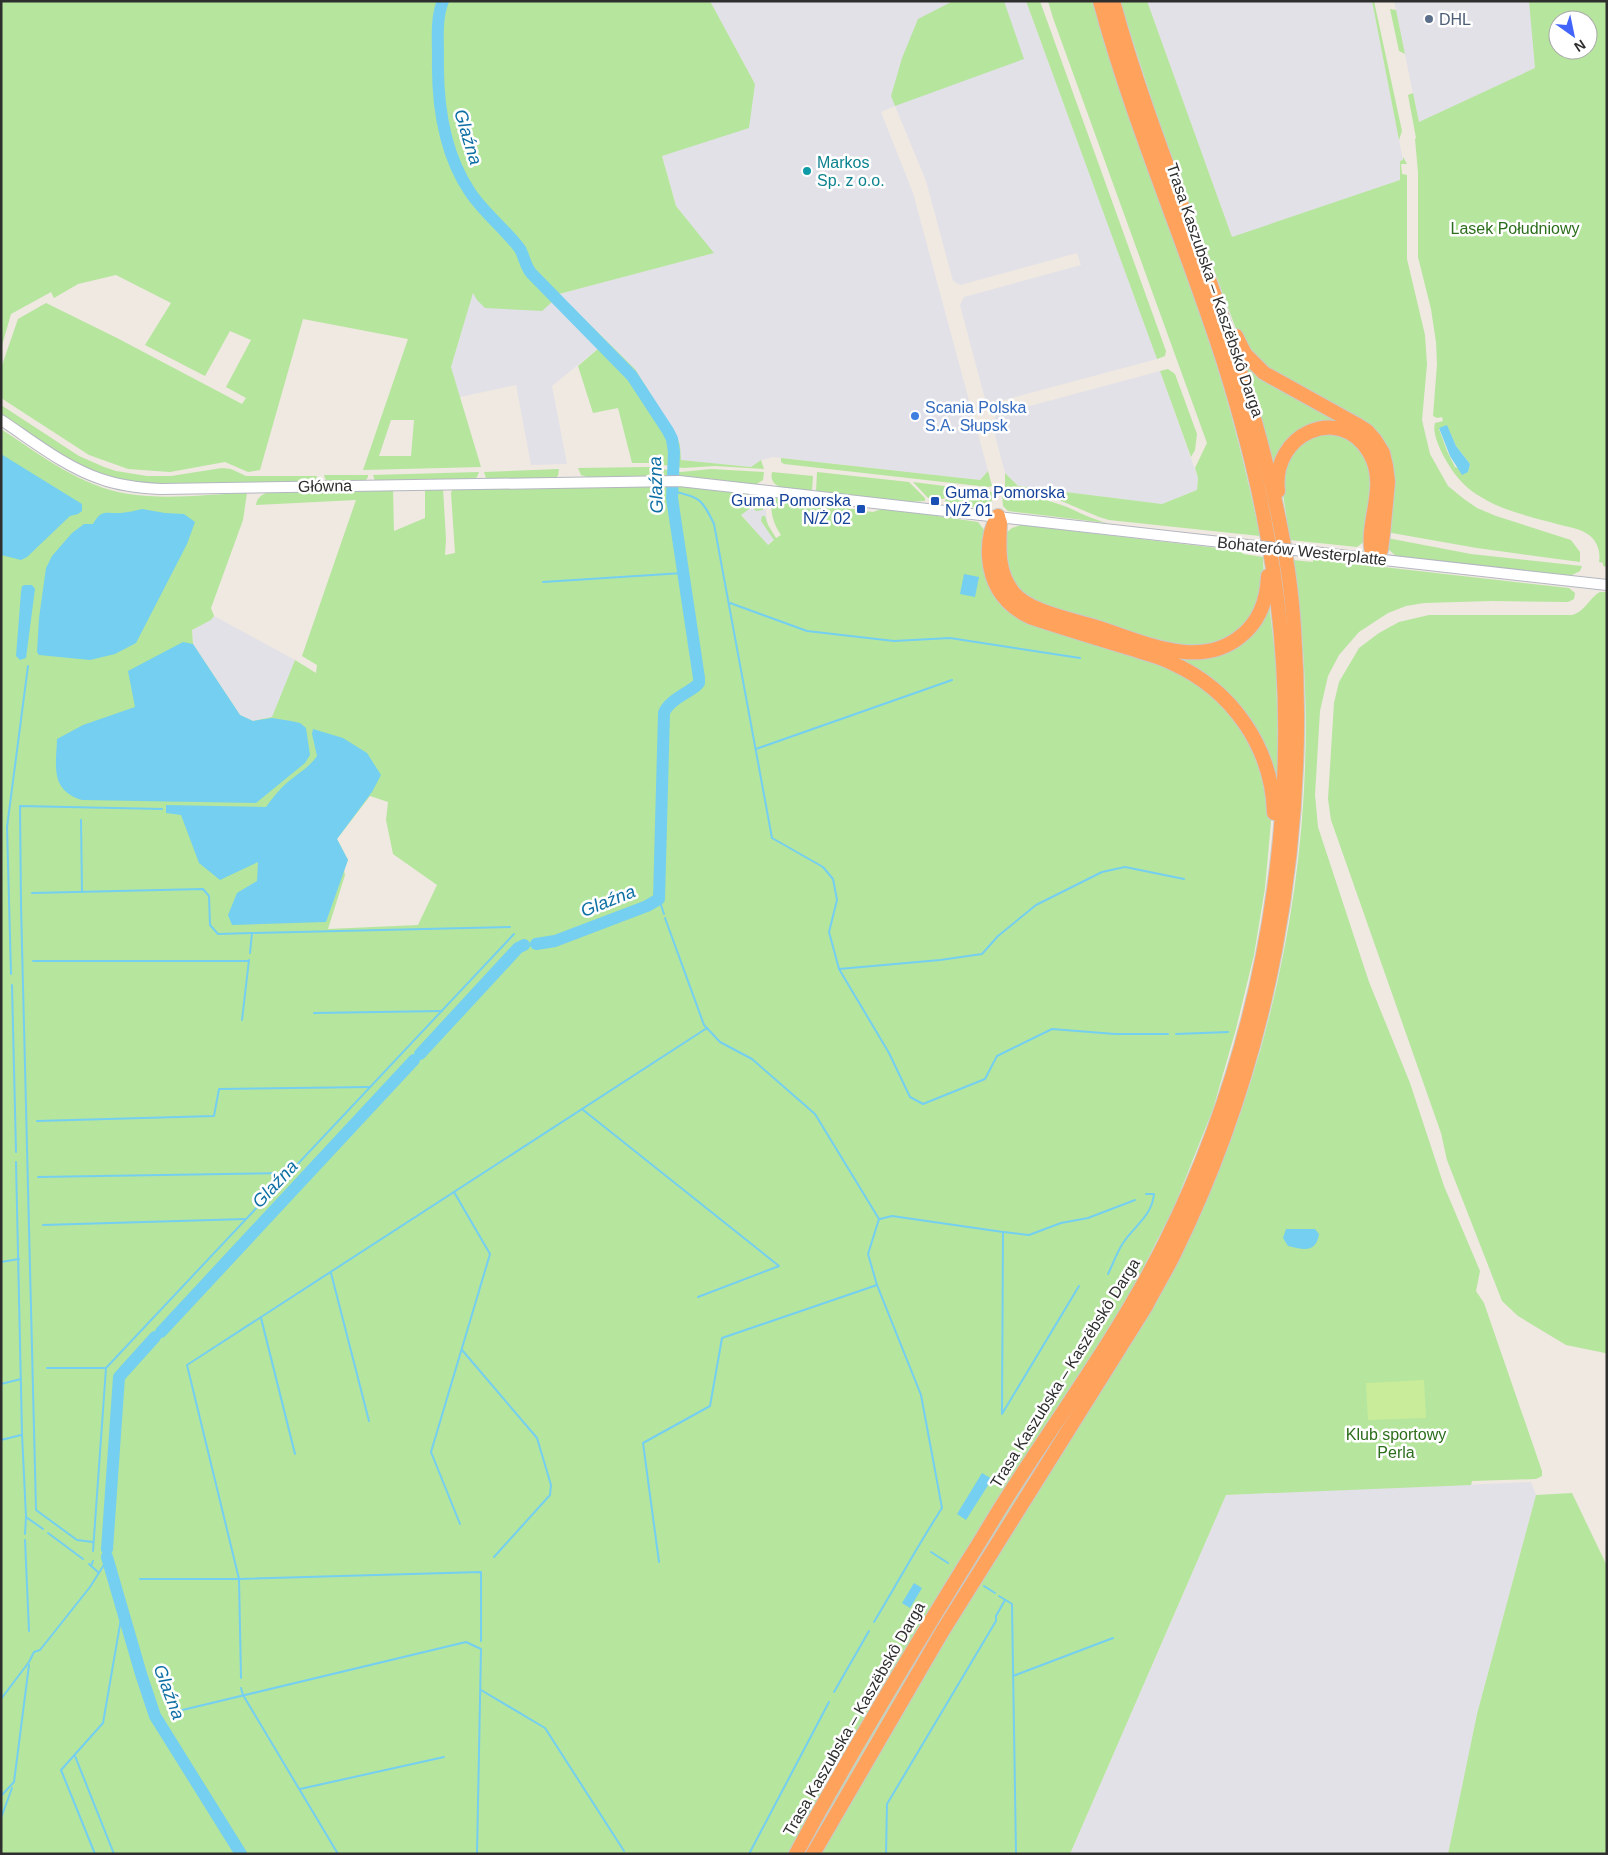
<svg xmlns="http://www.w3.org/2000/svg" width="1608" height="1855" viewBox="0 0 1608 1855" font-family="Helvetica,sans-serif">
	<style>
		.industrial { fill: #e3e1e8 }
		.green { fill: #b6e59e; fill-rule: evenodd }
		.pitch { fill: #c9ec9a }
		.water { fill: #75cff0 }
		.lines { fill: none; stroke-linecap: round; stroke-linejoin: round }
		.stream { stroke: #75cff0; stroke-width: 2 }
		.river { stroke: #75cff0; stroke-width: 12 }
		.secondary-casing { stroke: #b4b7c1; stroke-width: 12 }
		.motorway-casing { stroke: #c9c9c9; stroke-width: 16 }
		.secondary { stroke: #fff; stroke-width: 10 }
		.motorway { stroke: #ffa35c; stroke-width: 14 }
		.secondary-bridge-casing { stroke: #b4b7c1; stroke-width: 12; stroke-linecap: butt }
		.secondary-bridge { stroke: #fff; stroke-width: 10 }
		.service-dot { fill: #5c6f8a; stroke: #fff; stroke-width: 2 }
		.culture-dot { fill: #0f9aa8; stroke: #fff; stroke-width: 2 }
		.shop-dot { fill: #3f7fe0; stroke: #fff; stroke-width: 2 }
		.transit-dot { fill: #1a4fb4; stroke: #fff; stroke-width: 2 }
		.labels { text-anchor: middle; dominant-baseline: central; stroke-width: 5; stroke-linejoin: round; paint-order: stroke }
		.service-label { font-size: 16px; fill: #4e5e75; stroke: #fff; text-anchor: start }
		.culture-label { font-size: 16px; fill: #0d838f; stroke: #fff; text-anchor: start }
		.park-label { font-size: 16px; fill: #2c6e1b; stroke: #fff }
		.street-label { font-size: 16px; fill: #2e2e2e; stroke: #fff }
		.shop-label { font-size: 16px; fill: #366cbe; stroke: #fff; text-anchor: start }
		.transit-label { font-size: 16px; fill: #164399; stroke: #fff; text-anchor: start }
		.water-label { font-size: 18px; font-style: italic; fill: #0d6fa3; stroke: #fff }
	</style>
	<rect width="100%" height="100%" fill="#efe9e1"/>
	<!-- industrial -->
	<g class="industrial">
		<polygon points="710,1 1026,1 1157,359 993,403 985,399 960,305 964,297 1081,265 1077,253 960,285 953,281 926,181 895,106 881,112 913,193 988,471 980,480 773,457 761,460 752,467 680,460 680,445 559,294 713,253 676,206 662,155 755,84"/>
		<polygon points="1147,1 1372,1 1403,160 1400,161 1400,180 1232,238"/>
		<polygon points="1394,1 1530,1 1535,68 1419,123"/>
		<polygon points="473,292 552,302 599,348 552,386 567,464 531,465 516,385 460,397 451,367"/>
		<polygon points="1160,371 1198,478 1197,490 1162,504 1018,486 1005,473 992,424 996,415"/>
		<polygon points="752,507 765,507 768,525 776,538 767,545 741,514"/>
		<polygon points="214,616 295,660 272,718 253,721 240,715 193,644 192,630 211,620"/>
		<polygon points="1531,1482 1536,1495 1477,1714 1448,1854 1070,1854 1226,1495"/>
	</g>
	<!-- green -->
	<g class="green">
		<path d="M1 1H710L755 84 749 128 662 156 676 206 714 253 559 294 635 369 675 433 680 445 681 460 751 467 761 460 764 469 715 466 683 468 651 463H632L618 408 593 413 578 366 599 348 596 345 552 302 542 311 485 308 477 300 473 293 451 367 481 467 363 470 408 339 303 319 260 470 248 472 225 462 170 472 128 469 89 455 1 398V368L18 319 46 303 117 338 242 404 246 398 226 387 251 340 230 331 205 376 145 345 171 303 116 275 78 284 54 298 51 292 11 314 1 349ZM391 420H414L411 456H379Z"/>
		<polygon points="953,1 1004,1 1024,59 895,106 891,96 902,58 918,19"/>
		<polygon points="1026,1 1040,1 1041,4 1166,351 1165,356 1157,359"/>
		<path d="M1048 1H1093C1123 111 1166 216 1203 324 1227 393 1245 464 1260 536L1109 520 1099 517 1059 500 1005 488V473L1018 486 1162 504 1197 490 1198 478 1195 468 1207 443 1053 18Z"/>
		<polygon points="1120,1 1147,1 1232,237 1400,180 1400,161 1403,160 1403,157 1407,164 1401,164 1402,174 1407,175 1407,259 1425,335 1427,364 1422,420 1430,454 1448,486 1464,499 1477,508 1496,516 1571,540 1580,552 1580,562 1477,548 1386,532 1386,451 1270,370 1243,342 1236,329 1160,125"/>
		<polygon points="1372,1 1374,1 1402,131 1399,140"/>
		<path d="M1529 1H1607V567L1603 566V563L1599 562C1601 552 1597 541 1589 535 1580 528 1567 527 1557 524 1532 517 1503 511 1481 497 1464 488 1452 472 1443 455 1439 447 1432 432 1435 423L1443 421 1442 417 1437 418 1433 416 1437 364 1436 342 1431 309 1418 257V172L1415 139 1416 138 1408 95 1413 93 1419 122 1535 68ZM1558 20H1588V50H1558ZM1447 426 1456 446 1470 464 1468 472 1455 467 1447 451 1439 429Z"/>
		<polygon points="1390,9 1396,10 1405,54 1399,51"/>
		<polygon points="1243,356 1341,420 1372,450 1322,425 1274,470 1260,414"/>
		<polygon points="1168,369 1175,374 1197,434 1195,450 1191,457 1160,371"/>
		<polygon points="1,405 79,456 104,467 116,471 147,476 171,476 222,468 231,469 246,476 317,476 316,479 311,482 144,485 108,477 74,463 1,416"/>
		<path d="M1 429C41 455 81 487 129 494 167 500 210 494 247 493L243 520 211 608 214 616 211 620 192 630 193 644 240 715 253 721 272 717 295 660 316 673 317 665 302 656 356 500 256 505C257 497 262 495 268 492L393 489 394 531 425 518V489L443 488 446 539 445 555 455 553 451 493 452 490 457 487 658 484 763 494 765 498 763 510 756 511 752 507 741 515 768 545 774 540 761 521 762 516H765L768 525 776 538 781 535C774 525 767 507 775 496L810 498V502L858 510 857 513 864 514V511L873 512 884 508 978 522 985 531 988 578 1173 668 1219 698 1256 750 1271 804V822L1265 888 1254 955 1236 1029 1213 1109 1174 1207 1133 1288 1108 1331 946 1582 839 1761 789 1854H1ZM370 796 388 802 386 820 393 854 437 885 418 925 328 929 345 875 344 870 348 860 337 839Z"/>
		<polygon points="1326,432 1345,437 1363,451 1373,474 1365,541 1357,547 1290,540 1281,481 1296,444"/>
		<polygon points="781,458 980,480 988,471 992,486 988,487 784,464 781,462"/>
		<polygon points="649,467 681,472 711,469 764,472 763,480 755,485 665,476 587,477 581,475 578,468"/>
		<polygon points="559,469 558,476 555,478 489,480 486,478 484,472"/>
		<polygon points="479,472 477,477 473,480 375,481 373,475"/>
		<path d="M772 472 813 476 812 491C799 490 767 492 772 472Z"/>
		<polygon points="817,472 909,482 925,498 925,501 907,502 816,492"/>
		<polygon points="324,475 368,475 368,477 364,482 326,481"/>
		<polygon points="913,482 960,488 943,499 928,498"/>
		<polygon points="963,488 993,492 992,500 984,509 945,502 945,500"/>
		<path d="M1002 493C1023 495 1046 499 1067 507 1080 513 1092 519 1107 523L1008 511 1003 506Z"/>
		<polygon points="1021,525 1243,551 1243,554 1263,557 1264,580 1261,598 1239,632 1206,648 1167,644 1035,604 1015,586 1005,565 1006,533 1012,528"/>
		<polygon points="1387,538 1471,554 1582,566 1580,571 1570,576 1396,556 1388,549"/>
		<polygon points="996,554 1027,608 1213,654 1269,603 1276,663 1278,762 1276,785 1214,683 1015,604"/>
		<path d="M1275 558 1280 559C1288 623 1294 686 1293 751 1291 902 1257 1054 1197 1193 1142 1322 1059 1436 984 1554 921 1652 862 1752 806 1854H801C859 1751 917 1646 982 1547 1019 1489 1057 1432 1094 1374 1131 1316 1167 1256 1194 1193 1278 994 1309 772 1275 558Z"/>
		<path d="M1313 559 1569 588 1575 593 1574 599 1568 602 1492 601 1424 603 1406 606 1388 613 1359 632 1339 655 1328 676 1320 711 1315 795 1318 827 1369 982 1410 1083 1444 1186 1480 1271 1476 1291 1484 1303 1542 1471V1476L1536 1479 1472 1481 1471 1485 1226 1495 1070 1854H819C872 1764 923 1673 978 1584 1024 1510 1073 1437 1119 1362 1139 1330 1160 1298 1177 1264 1285 1050 1330 798 1293 560L1313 562Z"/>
		<path d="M1600 592H1607V1353H1605L1566 1345 1518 1316 1502 1301 1447 1160 1441 1133 1331 820 1328 799 1334 703 1339 682 1359 648 1379 633 1399 622 1429 615H1572C1586 611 1588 599 1600 592Z"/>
		<polygon points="1572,1493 1607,1566 1607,1854 1448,1854 1477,1714 1536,1495"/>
	</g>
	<!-- pitch -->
	<polygon class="pitch" points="1424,1380 1426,1418 1368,1420 1366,1383"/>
	<!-- water -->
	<g class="water">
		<polygon points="1447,425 1456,446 1470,464 1468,472 1462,475 1450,456 1439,428"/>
		<polygon points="1,454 82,504 82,511 78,514 70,516 27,557 21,560 1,555"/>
		<path d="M142 509 165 513 184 514 195 522 187 544 136 643 115 654 90 660 39 655 37 652 39 618 46 568 52 556 72 533 84 524H93C102 508 106 514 121 513 128 512 135 511 142 509Z"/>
		<polygon points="964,574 979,577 975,597 960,594"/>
		<polygon points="25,585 32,585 35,589 26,658 20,660 16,656 21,592 22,586"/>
		<path d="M183 642 193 644 240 715 253 721 272 718 291 721 300 723 306 728 310 755 305 763 256 803 82 800C50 790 56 767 57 739L83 725 135 707 128 671Z"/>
		<path d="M313 729 343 738 367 753 381 775 372 792 337 839 348 860 326 922 232 925 228 915 237 893 257 881 258 862 220 880 199 863 181 815 166 813V805L266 807C274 796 282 786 293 778 303 770 309 767 317 756L312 734Z"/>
		<path d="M1286 1229H1315L1319 1234C1316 1253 1304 1250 1288 1246L1283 1238Z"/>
		<polygon points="982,1473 992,1479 966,1520 957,1514"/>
		<polygon points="914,1583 922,1588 910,1608 902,1603"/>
	</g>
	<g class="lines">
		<!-- stream -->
		<g class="stream">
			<path d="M672 491C700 497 702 499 714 524L772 838 823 867 833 879 837 900 829 932 839 969 940 960 982 954 998 936 1036 905 1102 872 1125 867 1184 879"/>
			<polyline points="543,582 683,573"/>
			<polyline points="730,603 807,631 894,641 950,638 1080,658"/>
			<polyline points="756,749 952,680"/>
			<polyline points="81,820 82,892"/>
			<polyline points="32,893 203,889 209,896 210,925 218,934 252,933"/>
			<polyline points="659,899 664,914"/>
			<path d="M665 918 704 1025 720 1042 752 1059 815 1114 879 1219 868 1254 877 1285 921 1395 942 1508C918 1545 897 1584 874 1622"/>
			<polyline points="520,942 522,945"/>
			<polyline points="250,953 252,933 510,927"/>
			<polyline points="33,961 249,961"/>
			<polyline points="839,969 889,1053 910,1097 923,1104 985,1079 997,1056 1052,1029 1115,1034 1168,1034"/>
			<polyline points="11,974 7,827 28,666"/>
			<polyline points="12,985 16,1152"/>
			<polyline points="314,1013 442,1011"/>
			<polyline points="242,1020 249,960"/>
			<polyline points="1176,1034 1228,1032"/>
			<polyline points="582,1109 779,1266 698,1297"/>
			<polyline points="37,1121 214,1116 219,1089 370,1087"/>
			<polyline points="16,1162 22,1434 26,1517 43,1529"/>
			<polyline points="38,1177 290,1173"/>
			<polyline points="454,1192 490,1254 431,1452 460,1524"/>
			<polyline points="880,1219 892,1216 1003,1232 1002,1414 1079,1286"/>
			<polyline points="43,1225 246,1219"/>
			<polyline points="1004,1232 1029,1235 1061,1223 1088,1218 1135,1200"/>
			<polyline points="1,1262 19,1259"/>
			<polyline points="331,1273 369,1421"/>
			<path d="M1108 1274C1113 1264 1117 1252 1123 1243 1135 1225 1152 1216 1154 1194H1146"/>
			<polyline points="261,1318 295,1454"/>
			<polyline points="462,1350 537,1438 551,1485 550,1495 494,1557"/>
			<polyline points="47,1368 106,1368"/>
			<polyline points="1,1384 21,1379"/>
			<polyline points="1,1440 21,1435"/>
			<polyline points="48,1533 83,1559"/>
			<polyline points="25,1534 26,1517"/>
			<polyline points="25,1540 29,1631"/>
			<polyline points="93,1542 77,1540 36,1510 21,905 20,806 162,809"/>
			<polyline points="93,1551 106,1368 514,934"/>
			<polyline points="931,1552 948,1563"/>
			<polyline points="659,1562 643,1443 710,1406 722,1338 877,1285"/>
			<polyline points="89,1564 99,1573"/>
			<polyline points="91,1566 93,1561"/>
			<polyline points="140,1579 239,1579 241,1678"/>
			<polyline points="984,1586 995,1593"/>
			<polyline points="999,1596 1012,1604 1016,1854"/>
			<polyline points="481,1641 481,1572 239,1579 187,1365 707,1028"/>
			<polyline points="1013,1676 1113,1638"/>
			<polyline points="241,1688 243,1695 338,1854"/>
			<polyline points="481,1690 545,1728 624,1851"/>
			<polyline points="834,1692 869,1631"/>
			<polyline points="1,1699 29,1662 34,1652 40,1650 90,1587 107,1560"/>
			<polyline points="170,1713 466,1642 481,1649 477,1854"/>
			<polyline points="155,1716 156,1716"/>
			<polyline points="75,1756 114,1854"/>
			<polyline points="300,1789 444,1757"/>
			<polyline points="1,1796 14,1782 29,1665"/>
			<polyline points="1,1818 12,1788"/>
			<polyline points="95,1854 61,1770 103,1723 122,1613"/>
			<polyline points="749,1854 829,1702"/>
			<polyline points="886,1854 887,1804 996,1621 996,1616 1005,1600"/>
		</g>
		<!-- river -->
		<g class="river">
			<path d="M443 1C436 18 438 39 438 57 437 103 444 153 470 192 484 213 505 229 520 249 524 256 525 265 531 273L632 376 668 431 672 439 674 452 672 498 699 678V683L696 686C686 694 668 701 664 713L659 899 647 906 555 941 536 944"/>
			<polyline points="420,1054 518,948 524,945"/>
			<polyline points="161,1332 414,1060"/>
			<polyline points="107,1549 119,1377 155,1337"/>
			<polyline points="107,1557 141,1674 155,1716 241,1854"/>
		</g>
		<defs>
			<g id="secondary">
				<path d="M1 420C33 441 65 467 101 479 120 486 141 488 161 489L679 481 1247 545"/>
				<polyline points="1304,551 1607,585"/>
			</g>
			<g id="motorway">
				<polyline points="1236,336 1245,354 1264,373 1356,424 1367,431 1375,440 1383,453 1386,466 1388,482 1383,534 1381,550 1374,559"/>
				<path d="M1278 491C1271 434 1339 403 1369 452 1391 488 1361 527 1374 559"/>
				<path d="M998 516C990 529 988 541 989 557 991 585 1005 605 1030 617 1063 628 1096 638 1129 648 1143 653 1159 656 1172 663 1232 690 1272 747 1274 813"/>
				<path d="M998 517 1000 523C999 547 997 572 1013 592 1029 612 1071 619 1096 627 1141 641 1199 671 1241 636 1260 621 1267 599 1268 576"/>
				<path d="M796 1854C850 1753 909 1656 969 1559 982 1539 993 1519 1006 1499 1060 1414 1120 1333 1165 1243 1275 1022 1313 761 1264 518 1254 466 1240 414 1224 363 1185 241 1133 124 1100 1"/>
				<path d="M813 1854 942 1632 1146 1306C1155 1288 1166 1271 1175 1252 1269 1060 1309 843 1294 629 1290 559 1274 489 1255 422 1216 279 1152 144 1113 1"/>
			</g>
		</defs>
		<!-- secondary casing -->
		<use href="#secondary" class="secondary-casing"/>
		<!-- motorway casing -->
		<use href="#motorway" class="motorway-casing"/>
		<!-- secondary -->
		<use href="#secondary" class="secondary"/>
		<!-- motorway -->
		<use href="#motorway" class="motorway"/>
		<defs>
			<polyline id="secondary-bridge" points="1247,545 1304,551"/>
		</defs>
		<!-- secondary-bridge casing -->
		<use href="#secondary-bridge" class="secondary-bridge-casing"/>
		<!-- secondary-bridge -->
		<use href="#secondary-bridge" class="secondary-bridge"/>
	</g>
	<!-- markers -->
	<circle class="service-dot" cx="1429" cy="19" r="5"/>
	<circle class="culture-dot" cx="807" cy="171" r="5"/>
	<circle class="shop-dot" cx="915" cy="416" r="5"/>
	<g class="transit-dot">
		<rect x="930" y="496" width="10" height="10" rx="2.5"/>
		<rect x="856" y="504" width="10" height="10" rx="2.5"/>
	</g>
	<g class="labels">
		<!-- service labels -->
		<g class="service-label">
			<text x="1439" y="19">DHL</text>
		</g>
		<!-- culture labels -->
		<g class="culture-label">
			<text x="817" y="162">Markos<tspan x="817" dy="18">Sp. z o.o.</tspan></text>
		</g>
		<!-- park labels -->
		<g class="park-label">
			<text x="1515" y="228">Lasek Południowy</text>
			<text x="1396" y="1434">Klub sportowy<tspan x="1396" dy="18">Perla</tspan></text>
		</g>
		<!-- street labels -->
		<g class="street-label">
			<text transform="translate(1215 290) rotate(71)">Trasa Kaszubska – Kaszëbskô Darga</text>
			<text transform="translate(325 486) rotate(-1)">Główna</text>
			<text transform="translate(1302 551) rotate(6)">Bohaterów Westerplatte</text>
			<text transform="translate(1065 1373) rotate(-58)">Trasa Kaszubska – Kaszëbskô Darga</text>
			<text transform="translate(854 1719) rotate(-60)">Trasa Kaszubska – Kaszëbskô Darga</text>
		</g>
		<!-- shop labels -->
		<g class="shop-label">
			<text x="925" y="407">Scania Polska<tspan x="925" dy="18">S.A. Słupsk</tspan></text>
		</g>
		<!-- transit labels -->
		<g class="transit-label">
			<text x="945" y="492">Guma Pomorska<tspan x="945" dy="18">N/Ż 01</tspan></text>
			<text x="851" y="500" text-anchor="end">Guma Pomorska<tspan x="851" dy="18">N/Ż 02</tspan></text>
		</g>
		<!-- water labels -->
		<g class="water-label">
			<text transform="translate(468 137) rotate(73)">Glaźna</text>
			<text transform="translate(656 485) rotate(-92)">Glaźna</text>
			<text transform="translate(608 901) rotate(-22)">Glaźna</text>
			<text transform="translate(275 1184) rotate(-47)">Glaźna</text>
			<text transform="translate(169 1692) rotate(69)">Glaźna</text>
		</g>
	</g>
	<!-- border -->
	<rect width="1608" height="1855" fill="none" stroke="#2e2e2e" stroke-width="5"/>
	<!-- north arrow -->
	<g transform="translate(1573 35) rotate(147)"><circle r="24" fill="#ffffff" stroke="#ababab"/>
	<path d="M0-4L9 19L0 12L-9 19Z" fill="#4264fb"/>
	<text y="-8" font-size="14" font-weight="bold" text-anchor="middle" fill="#2e2e2e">N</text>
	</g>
</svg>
